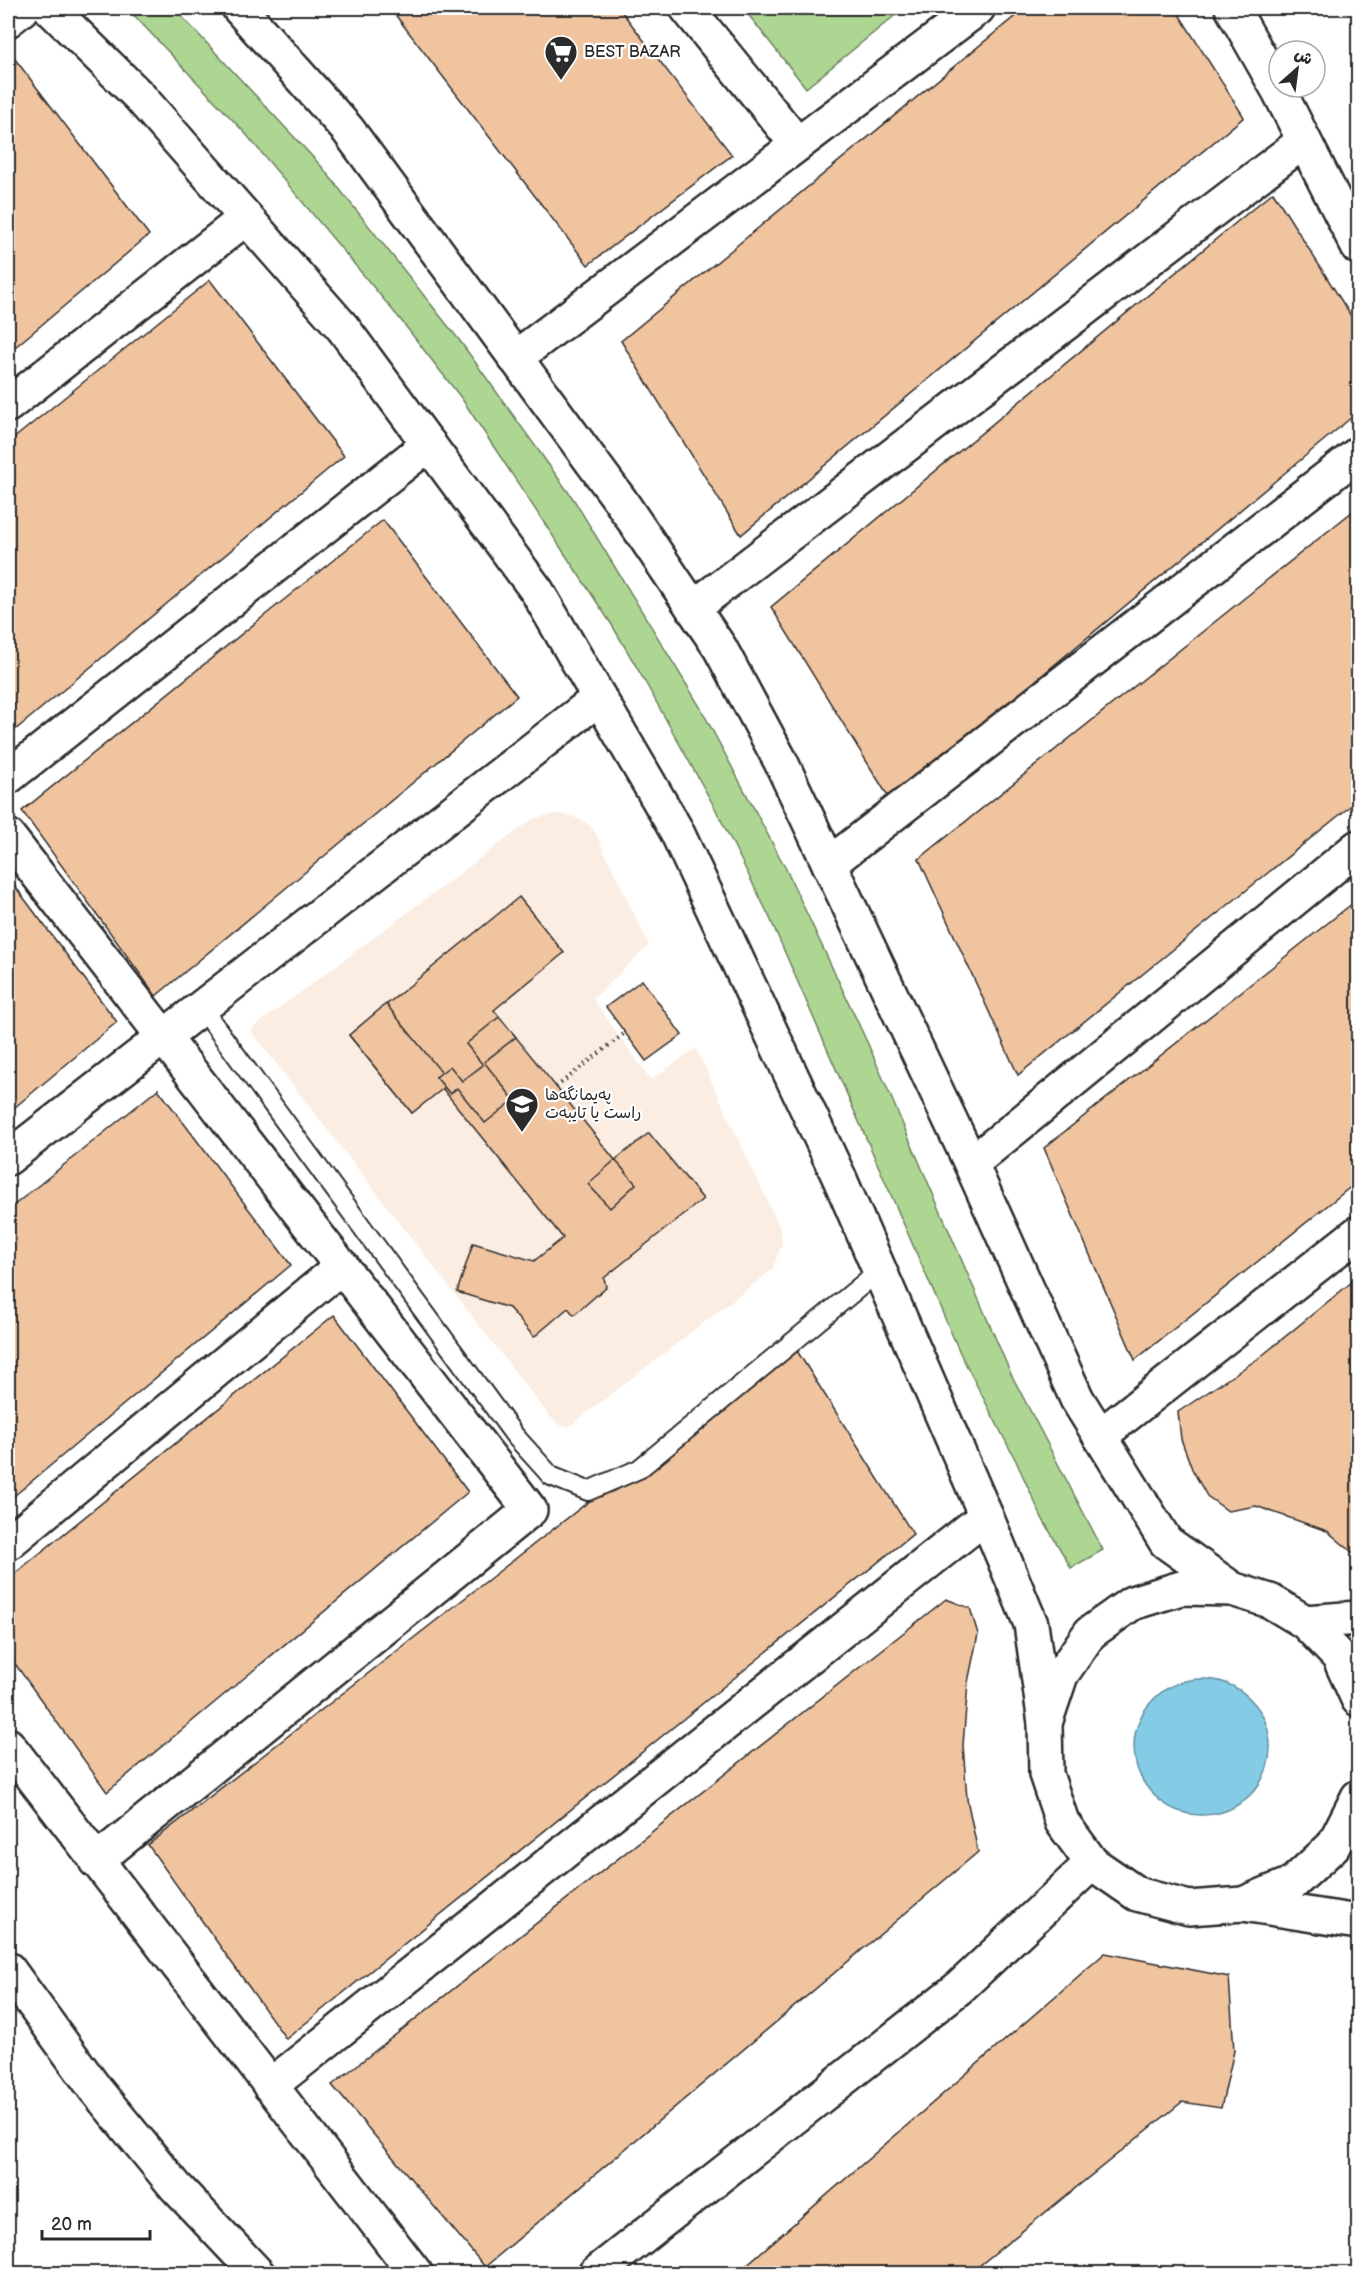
<svg xmlns="http://www.w3.org/2000/svg" width="1366" height="2281" viewBox="0 0 1366 2281" font-family="'Balsamiq Sans','Playpen Sans Arabic',sans-serif">
	<style>
		.built { fill: #fbede2 }
		.green { fill: #aed693; stroke: #6c805f; stroke-width: 1.5 }
		.water { fill: #84cbe6; stroke: #608b9b; stroke-width: 1.5 }
		.building { fill: #f1c4a0; stroke: #2b2b2b; stroke-width: 1.5 }
		.lines { fill: none; stroke-linecap: round; stroke-linejoin: round }
		.service-casing { stroke: #2b2b2b; stroke-width: 22 }
		.minor-casing { stroke: #2b2b2b; stroke-width: 38 }
		.tertiary-casing { stroke: #2b2b2b; stroke-width: 38 }
		.path { stroke: #2b2b2b; stroke-width: 4; stroke-dasharray: 1.5 4.5; stroke-linecap: butt }
		.service { stroke: #fff; stroke-width: 18 }
		.minor { stroke: #fff; stroke-width: 33 }
		.tertiary { stroke: #fff; stroke-width: 33 }
		.labels { text-anchor: middle; dominant-baseline: central; stroke-width: 4.5; stroke-linejoin: round; paint-order: stroke }
		.poi-label { font-size: 16px; fill: #2b2b2b; stroke: #fff; text-anchor: start }
	</style>
	<rect width="100%" height="100%" fill="#fff"/>
	<filter id="ink" filterUnits="userSpaceOnUse"><feTurbulence type="fractalNoise" baseFrequency=".0167" numOctaves="2"/><feDisplacementMap in="SourceGraphic" scale="12" xChannelSelector="R" yChannelSelector="G"/><feConvolveMatrix kernelMatrix="1 2 1 2 8 2 1 2 1" color-interpolation-filters="sRGB"/></filter>
	<g filter="url(#ink)">
		<!-- built -->
		<polygon class="built" points="556,814 571,816 584,821 594,830 649,945 593,999 651,1080 696,1048 780,1228 782,1243 772,1270 570,1426 561,1426 550,1417 250,1030 534,818"/>
		<!-- green -->
		<g class="green">
			<polygon points="127,8 174,8 322,167 460,341 574,500 699,705 785,867 868,1044 1011,1374 1103,1550 1071,1568 1042,1518 1016,1461 961,1355 769,916 715,808 644,680 612,625 462,399 400,319 245,133"/>
			<polygon points="743,8 904,8 806,88"/>
		</g>
		<!-- water -->
		<circle class="water" cx="1202" cy="1747" r="68"/>
		<!-- building -->
		<g class="building">
			<polygon points="390,8 619,8 732,155 588,265"/>
			<polygon points="1025,8 1175,8 1244,117 741,535 621,341"/>
			<polygon points="15,59 149,235 8,353 8,65"/>
			<polygon points="1273,192 1358,327 1358,412 891,801 771,607"/>
			<polygon points="210,280 344,456 8,736 8,443"/>
			<polygon points="1358,507 1358,800 1018,1075 919,859"/>
			<polygon points="383,520 517,696 156,996 22,811"/>
			<polygon points="8,877 117,1022 8,1113"/>
			<polygon points="519,897 564,953 494,1010 615,1160 649,1133 703,1199 604,1278 606,1287 574,1315 568,1308 534,1337 509,1308 457,1292 473,1243 534,1261 563,1238 442,1088 412,1113 349,1035"/>
			<polygon points="1358,899 1358,1181 1135,1360 1044,1148"/>
			<polygon points="642,980 682,1035 646,1061 606,1007"/>
			<polygon points="386,1004 442,1073 436,1077 445,1087 412,1113 349,1035"/>
			<polygon points="499,1017 516,1037 484,1062 514,1100 485,1123 457,1088 450,1094 436,1077 450,1066 462,1081 483,1065 466,1044"/>
			<polygon points="158,1089 291,1265 8,1501 8,1210"/>
			<polygon points="615,1160 636,1184 610,1208 588,1184"/>
			<polygon points="1358,1277 1358,1557 1327,1531 1256,1506 1228,1511 1207,1496 1192,1469 1181,1439 1178,1412 1259,1358"/>
			<polygon points="334,1315 468,1492 107,1792 8,1654 8,1579"/>
			<polygon points="792,1343 913,1534 286,2039 148,1845"/>
			<polygon points="946,1599 970,1608 978,1634 968,1682 963,1745 967,1799 978,1852 485,2267 332,2085"/>
			<polygon points="1105,1953 1229,1977 1234,2051 1221,2108 1182,2102 969,2274 736,2274"/>
		</g>
		<g class="lines">
			<defs>
				<polyline id="service" points="201,1007 515,1436 551,1476 588,1491 639,1469 880,1270"/>
				<g id="minor">
					<polyline points="50,8 139,96 343,328 537,591 664,809 676,830 839,1177 986,1516 1031,1624 1045,1723"/>
					<polyline points="239,8 348,130 620,500 720,648 780,760 971,1164 1077,1399 1166,1542 1232,1589"/>
					<polyline points="687,8 797,144"/>
					<polyline points="1232,8 1279,91 1358,247"/>
					<polyline points="8,20 23,8"/>
					<polyline points="515,358 978,8"/>
					<polyline points="8,405 246,218"/>
					<polyline points="693,608 1304,141"/>
					<polyline points="8,777 429,444"/>
					<polyline points="8,836 530,1510 96,1861"/>
					<polyline points="829,864 1358,454"/>
					<polyline points="8,1158 599,698"/>
					<polyline points="971,1164 1358,847"/>
					<polyline points="1100,1436 1358,1233"/>
					<polyline points="8,1543 342,1266"/>
					<polyline points="1305,1622 1358,1618"/>
					<polyline points="1358,1699 1339,1657 1305,1622 1270,1601 1232,1589 1181,1588 1132,1603 1090,1633 1061,1675 1045,1723 1046,1774 1062,1822 1092,1863 1137,1894 1189,1908 1243,1904 1293,1883 1333,1846 1358,1797"/>
					<polyline points="8,1745 416,2274"/>
					<polyline points="1243,1904 1358,1922"/>
					<polyline points="270,2086 986,1516"/>
					<polyline points="595,2274 960,1987 1092,1863"/>
				</g>
				<polyline id="tertiary" points="8,1969 96,2090 175,2186 258,2274"/>
			</defs>
			<!-- service casing -->
			<use href="#service" class="service-casing"/>
			<!-- minor casing -->
			<use href="#minor" class="minor-casing"/>
			<!-- tertiary casing -->
			<use href="#tertiary" class="tertiary-casing"/>
			<!-- path -->
			<polyline class="path" points="556,1087 625,1033"/>
			<!-- service -->
			<use href="#service" class="service"/>
			<!-- minor -->
			<use href="#minor" class="minor"/>
			<!-- tertiary -->
			<use href="#tertiary" class="tertiary"/>
		</g>
	</g>
	<!-- icons -->
	<defs>
		<symbol id="supermarket-pin" viewBox="-11 -11 22 30"><path d="M0 17L-7.5 6A9.5 9.5 0 1 1 7.5 6Z" fill="#2b2b2b" stroke="#fff"/><path d="M-6-5.5h2.5l.6 2H6L4.5 2H-2.5L-4.4-4H-6ZM-1.5 3.2a1.3 1.3 0 1 0 .1 0ZM3 3.2a1.3 1.3 0 1 0 .1 0Z" fill="#fff"/></symbol>
		<symbol id="university-pin" viewBox="-11 -11 22 30"><path d="M0 17L-7.5 6A9.5 9.5 0 1 1 7.5 6Z" fill="#2b2b2b" stroke="#fff"/><path d="M0-5L7-2L0 1L-7-2ZM-4 1L0 2.5L4 1V4Q0 6-4 4Z" fill="#fff"/></symbol>
	</defs>
	<g fill-rule="evenodd">
		<use href="#supermarket-pin" x="542" y="33" width="38" height="52"/>
		<use href="#university-pin" x="503" y="1085" width="38" height="52"/>
	</g>
	<g class="labels">
		<!-- poi labels -->
		<g class="poi-label">
			<text x="584" y="52">BEST BAZAR</text>
			<text x="545" y="1095">پەیمانگەها<tspan x="545" dy="18">راست یا تایبەت</tspan></text>
		</g>
	</g>
	<!-- margin -->
	<rect width="1366" height="2281" fill="none" stroke="#fff" stroke-width="30"/>
	<rect x="15" y="15" width="1336" height="2251" fill="none" stroke="#2b2b2b" stroke-width="2" filter="url(#ink)"/>
	<!-- north arrow -->
	<g transform="translate(1297 69) rotate(28)"><circle r="28" fill="#ffffff" stroke="#aaaaaa" stroke-width="1.5"/>
	<path d="M0-4.5L10 22L0 15L-10 22Z" fill="#2b2b2b"/>
	<text y="-9" font-size="16" font-weight="bold" text-anchor="middle" fill="#2b2b2b">ش</text>
	</g>
	<!-- scale -->
	<path d="M42 2230v9h108v-9" fill="none" stroke="#2b2b2b" stroke-width="3"/>
	<text x="51" y="2230" font-size="18" fill="#2b2b2b" stroke="#ffffff" stroke-width="4.5" paint-order="stroke">20 m</text>
</svg>
